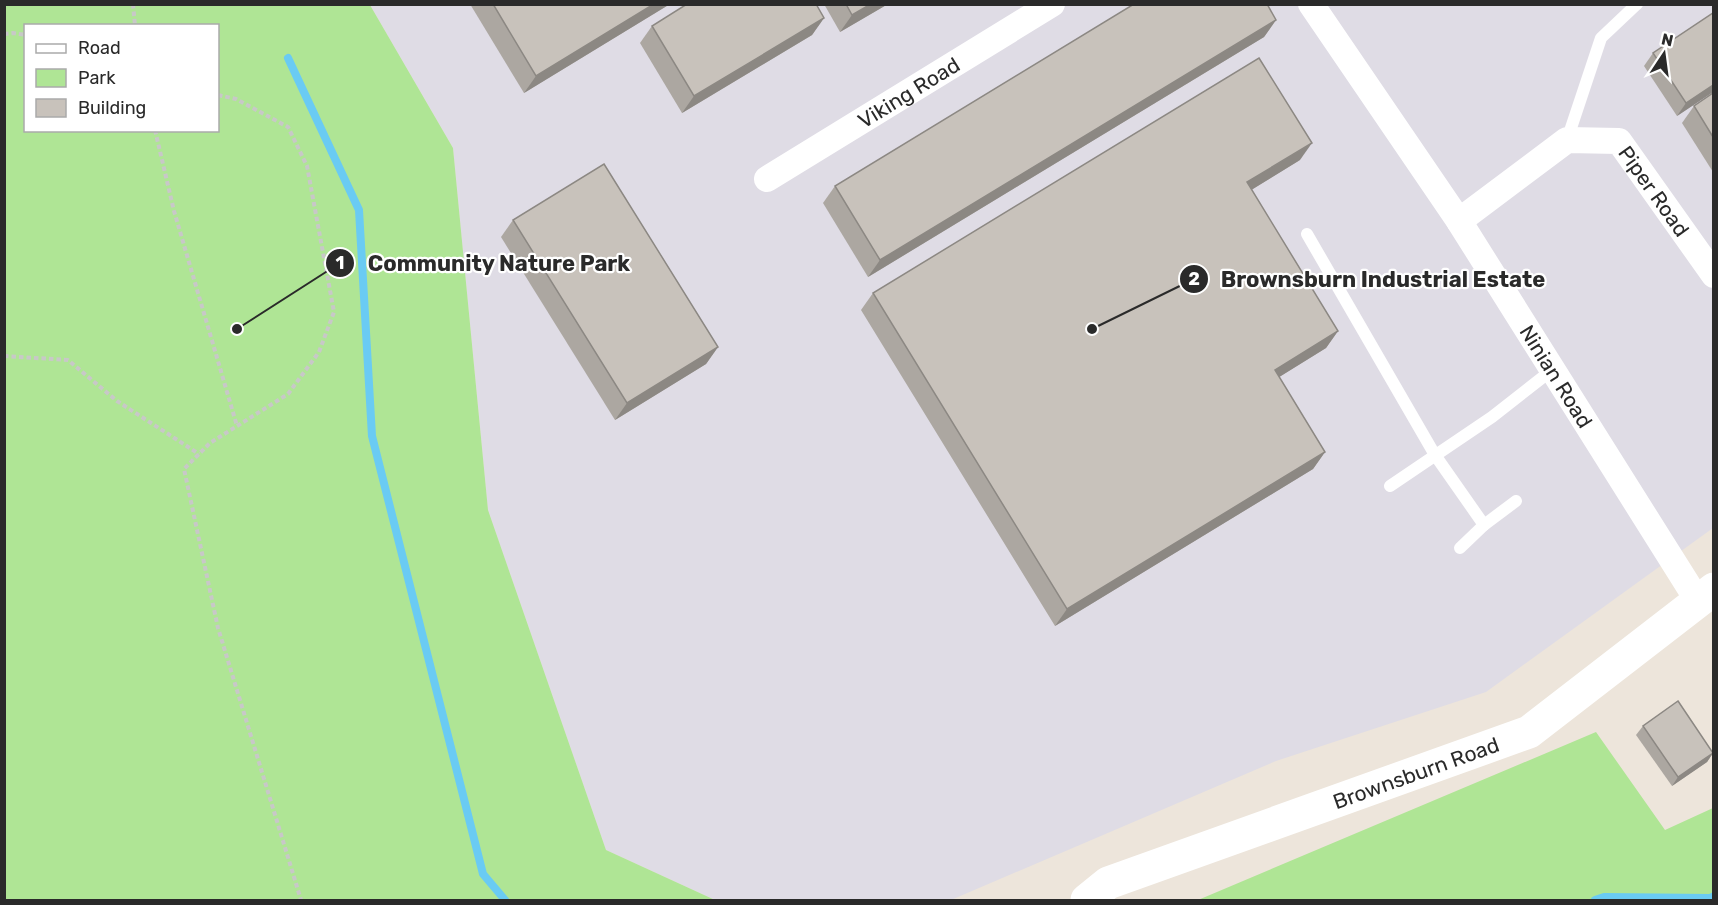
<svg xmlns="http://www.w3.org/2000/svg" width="1718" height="905" viewBox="0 0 1718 905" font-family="Rubik,sans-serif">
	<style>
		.industrial { fill: #dfdce5 }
		.green { fill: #afe595; fill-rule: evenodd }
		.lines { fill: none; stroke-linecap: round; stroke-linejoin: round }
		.stream { stroke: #6acbf3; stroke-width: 8 }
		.path { stroke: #c8c8c8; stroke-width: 4; stroke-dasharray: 4.5 3; stroke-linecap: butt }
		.service { stroke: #fff; stroke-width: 12 }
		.minor { stroke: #fff; stroke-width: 26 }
		.secondary { stroke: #fff; stroke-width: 33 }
		.wall { fill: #aca7a1 }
		.shaded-wall { fill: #8c8883 }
		.building { fill: #c8c2bb; stroke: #8c8883; stroke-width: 1.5 }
		.labels { text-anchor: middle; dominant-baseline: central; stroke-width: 4.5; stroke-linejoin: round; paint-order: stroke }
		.street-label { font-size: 21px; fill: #2a2a2a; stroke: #fff }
		.leader { fill: none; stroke: #2a2a2a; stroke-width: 2 }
		.callout-dot { fill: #2a2a2a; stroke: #fff; stroke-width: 2 }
		.mark-label { font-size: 18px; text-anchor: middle; font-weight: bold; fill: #fff }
		.callout-label { font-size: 22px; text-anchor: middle; font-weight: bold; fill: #2a2a2a; stroke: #fff; stroke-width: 4.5; stroke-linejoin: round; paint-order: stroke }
	</style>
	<rect width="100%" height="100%" fill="#ede5db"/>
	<!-- industrial -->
	<polygon class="industrial" points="370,5 1713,5 1713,528 1486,692 1276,761 951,900 715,900 606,850 488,510 453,148"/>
	<!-- green -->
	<g class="green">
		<path d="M5 4 370 5 453 148 488 510 606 850 715 900H5ZM26 26H218V130H26Z"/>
		<polygon points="1596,732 1665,830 1713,808 1713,900 1198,900"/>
	</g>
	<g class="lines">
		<!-- stream -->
		<g class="stream">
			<polyline points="288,58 359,210 372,436 483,874 505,900"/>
			<polyline points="1595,900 1604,897 1710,898 1714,896"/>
		</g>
		<!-- path -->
		<g class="path">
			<polyline points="133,4 135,26"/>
			<polyline points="4,34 13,33 26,35"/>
			<polyline points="218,95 236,99 288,127 307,166 334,312 319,352 288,394 210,443 184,469 218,628 301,900"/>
			<polyline points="155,130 174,211 237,426"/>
			<polyline points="4,356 68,360 117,401 199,454"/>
		</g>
		<!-- service -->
		<g class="service">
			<polyline points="1567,140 1601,38 1637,4"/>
			<polyline points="1307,234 1435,455 1484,525 1516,501"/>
			<polyline points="1390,486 1492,417 1552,370"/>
			<polyline points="1460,548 1484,525"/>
		</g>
		<!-- minor -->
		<g class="minor">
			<path id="s1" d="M1311 4 1459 221 1698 601"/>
			<path id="s2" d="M767 179 1052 4"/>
			<path id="s3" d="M1459 221 1567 140 1619 141 1714 275"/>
		</g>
		<!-- secondary -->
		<path class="secondary" id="s4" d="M1087 900 1108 883 1529 732 1714 589"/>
	</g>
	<!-- wall -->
	<g class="wall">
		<polygon points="470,4 670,4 524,93"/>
		<polygon points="824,4 888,4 840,32"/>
		<polygon points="824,18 812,35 682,113 640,43 652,26"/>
		<polygon points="1276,20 1264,37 868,277 823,203 835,186"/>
		<polygon points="1653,53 1713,92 1677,116 1644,66"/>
		<polygon points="1713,93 1713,172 1682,123 1694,106"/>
		<polygon points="1300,160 1251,190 1338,331 1326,348 1279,377 1325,452 1313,469 1055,626 861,310 873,293"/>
		<polygon points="513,220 718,347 706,364 615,420 501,237"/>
		<polygon points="1643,726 1713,753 1707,762 1672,786 1636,735"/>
	</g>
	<!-- shaded-wall -->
	<g class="shaded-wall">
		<polygon points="654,4 670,4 524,93 536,76"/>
		<polygon points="871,4 888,4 840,32 852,15"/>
		<polygon points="824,18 812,35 682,113 694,96"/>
		<polygon points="1276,20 1264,37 868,277 880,260"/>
		<polygon points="1713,85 1713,92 1677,116 1686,103"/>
		<polygon points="1312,143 1300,160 1235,200 1247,182"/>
		<polygon points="1338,331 1326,348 1263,387 1275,370"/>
		<polygon points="718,347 706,364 615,420 627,403"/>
		<polygon points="1325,452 1313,469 1055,626 1067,609"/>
		<polygon points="1713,753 1707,762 1672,786 1678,777"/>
	</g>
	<!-- building -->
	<g class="building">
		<polygon points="493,4 654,4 536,76"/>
		<polygon points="687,4 816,4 824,18 694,96 652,26"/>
		<polygon points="846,4 871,4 852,15"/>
		<polygon points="1134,4 1267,4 1276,20 880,260 835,186"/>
		<polygon points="1713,13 1713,85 1686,103 1653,53"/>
		<polygon points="1259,58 1312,143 1247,182 1338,331 1275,370 1325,452 1067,609 873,293"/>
		<polygon points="1713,93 1713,137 1694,106"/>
		<polygon points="604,164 718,347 627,403 513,220"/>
		<polygon points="1678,701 1713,753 1678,777 1643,726"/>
	</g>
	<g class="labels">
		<!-- street labels -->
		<g class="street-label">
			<text stroke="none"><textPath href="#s2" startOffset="166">Viking Road</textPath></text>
			<text stroke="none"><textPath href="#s3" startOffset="248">Piper Road</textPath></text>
			<text stroke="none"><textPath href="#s1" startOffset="446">Ninian Road</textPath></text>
			<text stroke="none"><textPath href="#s4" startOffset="354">Brownsburn Road</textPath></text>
		</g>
	</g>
	<!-- callouts -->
	<path class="leader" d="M237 329L340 263M1092 329L1194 279"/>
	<g class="callout-dot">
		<circle cx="237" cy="329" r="6"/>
		<circle cx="1092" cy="329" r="6"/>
		<circle cx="340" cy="263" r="15"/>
		<circle cx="1194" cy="279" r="15"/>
	</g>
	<g class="mark-label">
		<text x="340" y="269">1</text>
		<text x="1194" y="285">2</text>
	</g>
	<g class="callout-label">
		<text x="499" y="271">Community Nature Park</text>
		<text x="1383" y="287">Brownsburn Industrial Estate</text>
	</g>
	<!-- border -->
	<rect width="1718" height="905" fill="none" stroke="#2a2a2a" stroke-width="12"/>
	<!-- legend -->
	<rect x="24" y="24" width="195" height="108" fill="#ffffff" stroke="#aaaaaa" stroke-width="1.5"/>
	<rect x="36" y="44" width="30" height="9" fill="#ffffff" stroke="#aaaaaa" stroke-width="1.5"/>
	<text x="78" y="54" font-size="18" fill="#2a2a2a">Road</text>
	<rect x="36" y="69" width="30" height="18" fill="#afe595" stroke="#aaaaaa" stroke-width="1.5"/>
	<text x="78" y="84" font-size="18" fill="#2a2a2a">Park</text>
	<rect x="36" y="99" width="30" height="18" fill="#c8c2bb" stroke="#aaaaaa" stroke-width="1.5"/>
	<text x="78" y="114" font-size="18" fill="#2a2a2a">Building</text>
	<!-- north arrow -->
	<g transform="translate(1664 54) rotate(13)" stroke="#ffffff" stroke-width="4.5" paint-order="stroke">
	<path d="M0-4.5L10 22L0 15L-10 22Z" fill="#2a2a2a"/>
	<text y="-9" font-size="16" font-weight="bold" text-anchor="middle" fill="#2a2a2a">N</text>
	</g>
</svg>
